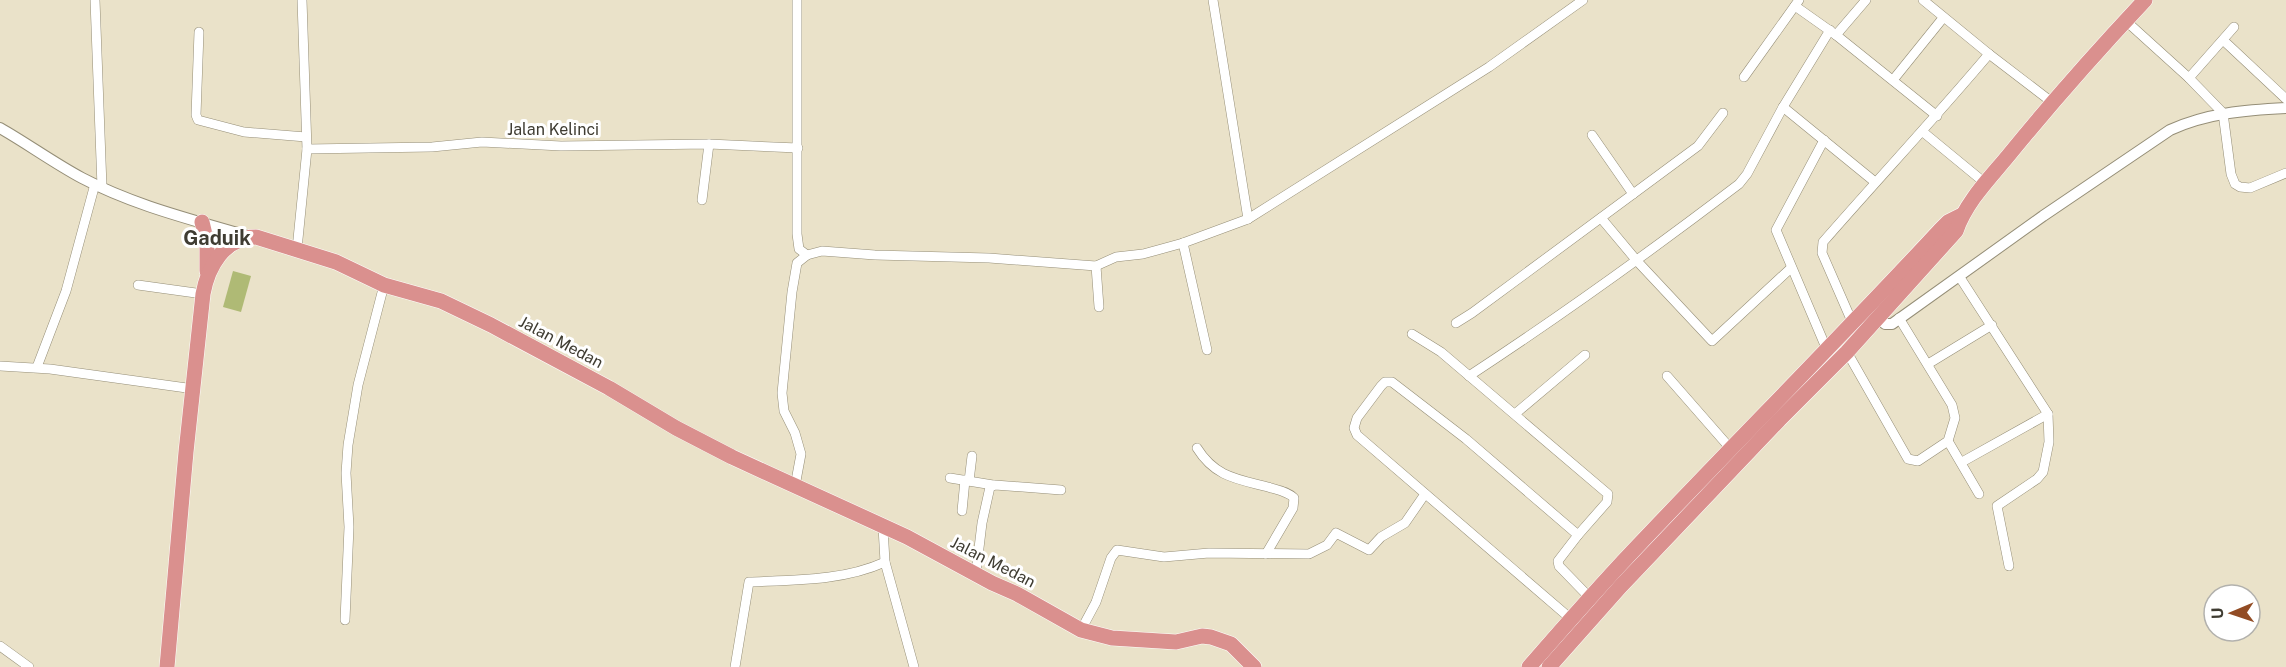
<svg xmlns="http://www.w3.org/2000/svg" width="2286" height="667" viewBox="0 0 2286 667" font-family="'Public Sans',sans-serif">
	<style>
		.green { fill: #afba75 }
		.lines { fill: none; stroke-linecap: round; stroke-linejoin: round }
		.minor-casing { stroke: #958e77; stroke-width: 10 }
		.tertiary-casing { stroke: #958e77; stroke-width: 12 }
		.trunk-casing { stroke: #fff; stroke-width: 16 }
		.minor { stroke: #fff; stroke-width: 9 }
		.tertiary { stroke: #fff; stroke-width: 10 }
		.trunk { stroke: #da908e; stroke-width: 15 }
		.labels { text-anchor: middle; dominant-baseline: central; stroke-width: 6; stroke-linejoin: round; paint-order: stroke }
		.street-label { font-size: 16px; fill: #3f3c32; stroke: #fff }
		.quarter-label { font-size: 20px; font-weight: bold; fill: #3f3c32; stroke: #fff }
	</style>
	<rect width="100%" height="100%" fill="#eae2c9"/>
	<!-- green -->
	<polygon class="green" points="233,271 251,276 241,312 223,307"/>
	<g class="lines">
		<defs>
			<g id="minor">
				<polyline points="95,0 102,187"/>
				<polyline points="797,0 797,234 799,249 807,255"/>
				<polyline points="1213,0 1248,219"/>
				<polyline points="1923,0 1989,54 2053,103"/>
				<polyline points="1795,6 1836,35 1937,116"/>
				<polyline points="2126,21 2189,78 2223,113 2231,174 2235,184 2240,187 2250,188 2286,173"/>
				<polyline points="199,32 196,115 198,120 244,132 306,137"/>
				<polyline points="1836,35 1866,0"/>
				<polyline points="2223,40 2286,99"/>
				<polyline points="1744,77 1799,0"/>
				<polyline points="2189,78 2234,27"/>
				<polyline points="1893,80 1943,18"/>
				<polyline points="1783,107 1875,182"/>
				<polyline points="1923,132 1985,183"/>
				<polyline points="1592,135 1633,194"/>
				<polyline points="1824,140 1776,230 1827,350"/>
				<polyline points="307,149 432,147 482,142 561,146 709,144 798,148"/>
				<polyline points="702,200 709,144"/>
				<polyline points="1601,218 1637,261 1712,341 1791,268"/>
				<polyline points="1183,243 1207,350"/>
				<polyline points="297,249 307,149 302,0"/>
				<polyline points="1096,266 1099,307"/>
				<polyline points="1959,276 2048,414 2049,442 2043,472 2037,479 1997,506 2009,566"/>
				<polyline points="138,285 203,294"/>
				<polyline points="1456,323 1472,313 1698,146 1723,113"/>
				<path d="M1853 324 1822 253 1823 242C1878 179 1935 118 1989 54"/>
				<polyline points="1412,334 1441,352 1608,494 1607,502 1578,535 1558,561 1559,566 1590,598"/>
				<polyline points="1847,352 1908,459 1918,461 1948,441 1955,418 1952,405 1899,318"/>
				<polyline points="1928,364 1992,325"/>
				<polyline points="0,366 50,369 194,389"/>
				<polyline points="37,367 66,291 95,184"/>
				<path d="M1469 376C1562 315 1651 251 1739 184L1747 174 1783 107 1830 30"/>
				<polyline points="1667,376 1730,448"/>
				<polyline points="1515,414 1585,355"/>
				<polyline points="1948,441 1979,494"/>
				<path d="M1197 448C1215 477 1237 479 1268 487 1277 490 1287 491 1294 498L1293 508 1266 554"/>
				<polyline points="1962,462 2048,414"/>
				<polyline points="950,478 993,485"/>
				<polyline points="969,481 972,456"/>
				<polyline points="795,486 801,454 795,433 784,411 782,393 792,292 797,263 807,255 822,251 875,255 989,258 1096,266 1116,257 1143,254 1183,243 1248,219 1489,67 1583,0"/>
				<polyline points="962,511 965,480"/>
				<polyline points="883,527 885,562 914,667"/>
				<polyline points="976,573 982,523 990,487 995,485 1061,490"/>
				<polyline points="1571,619 1357,435 1354,428 1357,418 1381,386 1385,382 1392,382 1466,439 1578,535"/>
				<polyline points="345,620 349,527 346,473 348,445 358,385 384,285"/>
				<polyline points="1081,630 1096,602 1111,558 1117,550 1164,557 1209,553 1309,554 1327,545 1336,533 1369,550 1381,537 1405,523 1425,494"/>
				<polyline points="0,646 29,667"/>
				<path d="M735 667 749 582C795 580 843 581 885 562"/>
			</g>
			<g id="tertiary">
				<path d="M0 128C28 144 54 163 82 178 135 206 194 220 251 237"/>
				<path d="M1878 318 1885 324H1892L2043 216 2170 130C2207 113 2246 110 2286 108"/>
			</g>
			<g id="trunk">
				<polyline points="202,222 207,243 207,271"/>
				<path d="M167 667 186 452 203 294C208 267 224 237 256 237L336 262 384 285 441 301 491 325 609 388 676 428 732 457 907 537 992 583 1017 594 1081 630 1112 638 1176 642 1202 636 1211 637 1231 644 1254 667"/>
				<path d="M1529 667C1563 628 1597 589 1632 552 1734 444 1839 339 1940 230L1948 222 1962 215"/>
				<path d="M1549 667 1620 587 1779 420 1847 352 1956 231C1966 202 1989 179 2008 156 2052 102 2098 50 2145 0"/>
			</g>
		</defs>
		<!-- minor casing -->
		<use href="#minor" class="minor-casing"/>
		<!-- tertiary casing -->
		<use href="#tertiary" class="tertiary-casing"/>
		<!-- trunk casing -->
		<use href="#trunk" class="trunk-casing"/>
		<!-- minor -->
		<use href="#minor" class="minor"/>
		<!-- tertiary -->
		<use href="#tertiary" class="tertiary"/>
		<!-- trunk -->
		<use href="#trunk" class="trunk"/>
	</g>
	<g class="labels">
		<!-- street labels -->
		<g class="street-label">
			<text x="553" y="129">Jalan Kelinci</text>
			<text transform="translate(561 342) rotate(28)">Jalan Medan</text>
			<text transform="translate(993 562) rotate(27)">Jalan Medan</text>
		</g>
		<!-- quarter labels -->
		<g class="quarter-label">
			<text x="217" y="238">Gaduik</text>
		</g>
	</g>
	<!-- north arrow -->
	<g transform="translate(2232 613) rotate(268)"><circle r="28" fill="#ffffff" stroke="#b2b1ad" stroke-width="1.5"/>
	<path d="M0-4.5L10 22L0 15L-10 22Z" fill="#924c24"/>
	<text y="-9" font-size="16" font-weight="bold" text-anchor="middle" fill="#3f3c32">U</text>
	</g>
</svg>
